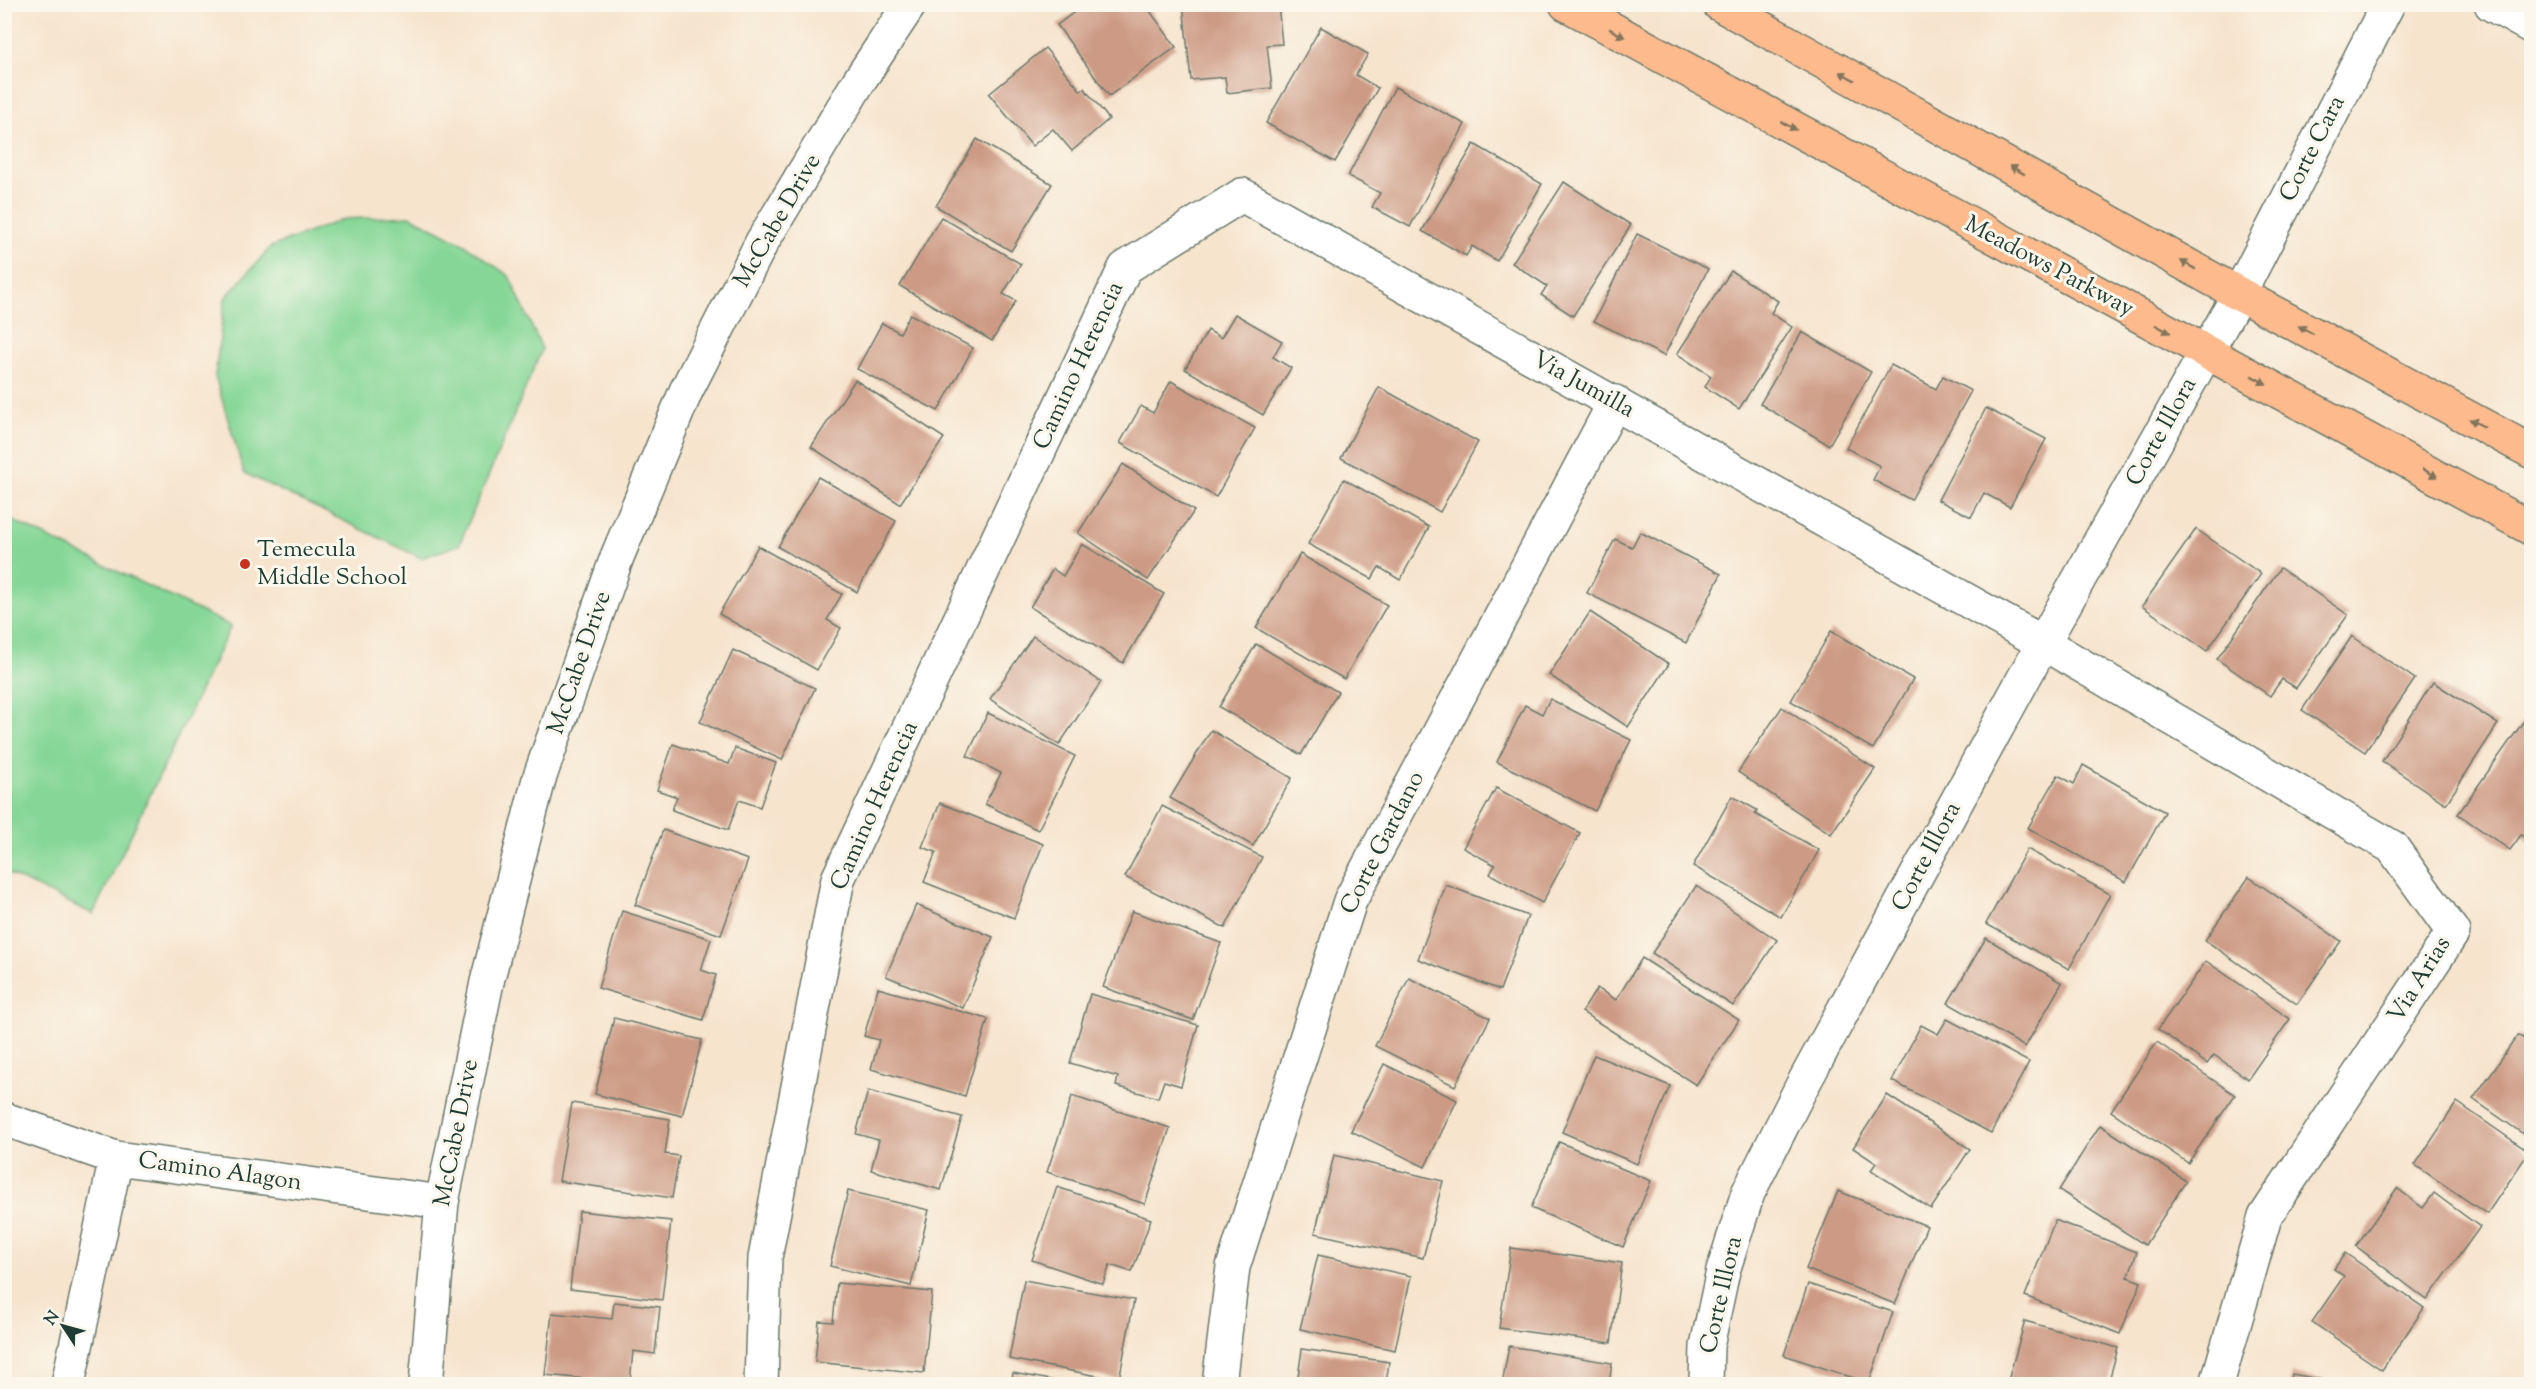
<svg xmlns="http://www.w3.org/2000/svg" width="2536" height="1389" viewBox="0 0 2536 1389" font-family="'Sorts Mill Goudy',serif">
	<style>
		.green { fill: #86d797; stroke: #528a66; stroke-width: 1.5 }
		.building { fill: #cd9b85 }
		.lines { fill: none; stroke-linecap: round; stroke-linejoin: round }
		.minor-casing { stroke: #6a776a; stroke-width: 36 }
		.major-casing { stroke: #6a776a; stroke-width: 36 }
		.minor { stroke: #fff; stroke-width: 33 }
		.major { stroke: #fcba8d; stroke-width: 33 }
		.oneway { fill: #82755c }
		.poi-dot { fill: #c8321e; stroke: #fbf7ec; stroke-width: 2 }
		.labels { text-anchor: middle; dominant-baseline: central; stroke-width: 6; stroke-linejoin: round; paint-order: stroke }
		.street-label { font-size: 24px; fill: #1f3d34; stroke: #fbf7ec }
		.poi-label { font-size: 24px; fill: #1f3d34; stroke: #fbf7ec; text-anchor: start }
	</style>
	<rect width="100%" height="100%" fill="#fbf7ec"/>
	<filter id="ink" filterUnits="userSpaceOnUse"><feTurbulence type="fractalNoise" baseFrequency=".0167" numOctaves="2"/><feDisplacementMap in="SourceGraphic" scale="12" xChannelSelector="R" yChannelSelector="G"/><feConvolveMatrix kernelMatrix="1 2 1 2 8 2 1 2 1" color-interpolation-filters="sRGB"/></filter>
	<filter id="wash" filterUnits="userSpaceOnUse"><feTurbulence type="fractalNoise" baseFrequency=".008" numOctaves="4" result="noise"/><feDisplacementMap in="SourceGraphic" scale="24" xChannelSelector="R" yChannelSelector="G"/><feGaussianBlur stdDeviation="1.35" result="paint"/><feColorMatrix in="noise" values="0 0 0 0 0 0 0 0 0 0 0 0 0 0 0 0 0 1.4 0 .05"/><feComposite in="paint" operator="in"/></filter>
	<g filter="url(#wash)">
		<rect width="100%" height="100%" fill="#f6e4cd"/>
		<!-- green -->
		<g class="green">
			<polygon points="410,216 462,243 509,276 542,349 459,545 421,558 244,473 215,376 225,298 271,247 344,219"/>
			<polygon points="5,517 231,626 93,914 5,872"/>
		</g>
		<g id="blocks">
			<!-- building -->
			<g class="building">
				<polygon points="1085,4 1145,4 1176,47 1109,96 1057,25"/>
				<polygon points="1183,4 1278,4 1282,44 1267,45 1272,88 1227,93 1225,77 1191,80"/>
				<polygon points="1321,27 1368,54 1356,75 1378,88 1335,162 1266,123"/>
				<polygon points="1045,48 1081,91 1084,88 1109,119 1072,151 1053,129 1032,146 989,94"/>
				<polygon points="1395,87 1465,124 1410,227 1372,207 1380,193 1348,176"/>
				<polygon points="977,139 1052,184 1011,251 936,206"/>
				<polygon points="1474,144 1542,184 1497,261 1472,246 1466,256 1422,231"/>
				<polygon points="1564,182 1631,225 1573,316 1541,295 1547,286 1512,263"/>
				<polygon points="941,217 1021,264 1003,294 1016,301 992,341 900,286"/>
				<polygon points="1637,234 1708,269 1664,356 1594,321"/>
				<polygon points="1731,271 1778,301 1771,313 1792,327 1739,409 1705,387 1711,376 1677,354"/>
				<polygon points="910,314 973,348 938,411 857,369 882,323 900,333"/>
				<polygon points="1235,314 1282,341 1273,357 1291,368 1263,415 1185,369 1208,330 1221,338"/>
				<polygon points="1802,332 1871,372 1829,445 1760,404"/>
				<polygon points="1891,365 1936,389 1943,376 1971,391 1911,500 1873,480 1880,466 1846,448"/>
				<polygon points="855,380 944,438 900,504 811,447"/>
				<polygon points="1171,381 1255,428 1216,497 1120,443 1141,406 1153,413"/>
				<polygon points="1379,387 1478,442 1440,512 1341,458"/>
				<polygon points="1986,408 2046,439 2010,507 1984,493 1971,517 1938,500"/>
				<polygon points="1123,464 1194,511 1148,580 1078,533"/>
				<polygon points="818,477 896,521 857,592 778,547"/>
				<polygon points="1344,479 1429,527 1400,580 1379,567 1372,579 1308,544"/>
				<polygon points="2196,529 2261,574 2207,651 2142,606"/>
				<polygon points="1640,532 1721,574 1686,643 1587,593 1615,539 1632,547"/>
				<polygon points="1082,544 1164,594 1123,663 1030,607 1053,569 1063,576"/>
				<polygon points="758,546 842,594 827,620 841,628 817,670 719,614"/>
				<polygon points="1300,554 1387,605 1344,679 1256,628"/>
				<polygon points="2280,568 2348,615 2296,688 2282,679 2270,696 2217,659"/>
				<polygon points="1590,612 1669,664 1628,727 1549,675"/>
				<polygon points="1831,631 1913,679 1873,749 1791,701"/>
				<polygon points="1033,636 1101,682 1059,745 990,699"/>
				<polygon points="2352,636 2415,679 2365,752 2302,710"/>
				<polygon points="1256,644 1338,692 1301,755 1219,707"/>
				<polygon points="733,650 815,688 782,760 700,722"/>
				<polygon points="2433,682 2498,724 2446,804 2382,761"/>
				<polygon points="1550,699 1631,740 1595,811 1497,762 1525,705 1542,714"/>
				<polygon points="1782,707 1875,769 1831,834 1738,772"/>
				<polygon points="988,713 1075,756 1038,830 985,804 1001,773 967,756"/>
				<polygon points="2523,722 2532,728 2532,843 2521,835 2510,850 2458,814"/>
				<polygon points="1211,730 1292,778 1253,846 1170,798"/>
				<polygon points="673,744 729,764 735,748 776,763 760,807 739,800 728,830 672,810 677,797 657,790"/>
				<polygon points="2083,765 2165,812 2126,882 2028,828 2058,775 2074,784"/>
				<polygon points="1496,788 1580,833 1542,903 1490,874 1495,865 1463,848"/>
				<polygon points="1732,796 1757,810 1755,814 1819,850 1781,917 1693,866"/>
				<polygon points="940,803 1043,844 1014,918 924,882 936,852 922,847"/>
				<polygon points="1162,806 1262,857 1225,928 1125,877"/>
				<polygon points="663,830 748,860 721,935 635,905"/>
				<polygon points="2027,849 2110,894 2069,969 1986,924"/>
				<polygon points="2249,877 2341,941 2297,1004 2205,940"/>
				<polygon points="1446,885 1528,916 1500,990 1418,959"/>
				<polygon points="1696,886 1777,940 1733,1006 1652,953"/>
				<polygon points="916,905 993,937 963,1008 886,976"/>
				<polygon points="622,911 711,939 701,970 716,975 703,1020 598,988"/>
				<polygon points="1132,911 1221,943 1193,1020 1103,987"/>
				<polygon points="1986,938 2062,983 2025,1047 1948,1003"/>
				<polygon points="1642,958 1739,1020 1696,1085 1582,1012 1597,988 1616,1000"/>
				<polygon points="2206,961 2290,1019 2248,1079 2214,1055 2207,1064 2158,1029"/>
				<polygon points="1409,978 1490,1018 1455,1086 1375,1046"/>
				<polygon points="878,988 988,1019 965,1096 871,1069 879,1040 864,1036"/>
				<polygon points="1090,994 1198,1025 1181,1086 1164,1081 1158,1098 1116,1086 1118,1077 1070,1063"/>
				<polygon points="614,1018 702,1040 682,1116 595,1094"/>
				<polygon points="1947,1019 2029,1062 1991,1133 1892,1081 1921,1025 1938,1034"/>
				<polygon points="2518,1035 2532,1044 2532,1140 2473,1099"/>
				<polygon points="2157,1042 2235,1095 2188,1163 2111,1111"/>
				<polygon points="1594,1055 1670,1086 1637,1164 1562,1132"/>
				<polygon points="1384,1064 1457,1100 1425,1167 1351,1131"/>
				<polygon points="868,1091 962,1117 941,1190 871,1170 879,1140 856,1134"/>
				<polygon points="1887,1095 1970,1149 1931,1209 1871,1170 1876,1163 1853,1148"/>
				<polygon points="1072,1096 1170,1128 1145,1204 1047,1172"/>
				<polygon points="2457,1102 2529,1152 2487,1214 2415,1165"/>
				<polygon points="572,1103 670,1119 665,1154 679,1156 672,1198 559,1181"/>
				<polygon points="2100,1125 2186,1181 2145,1245 2059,1190"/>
				<polygon points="1559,1142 1651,1181 1623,1247 1531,1208"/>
				<polygon points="1334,1155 1443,1181 1423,1258 1315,1233"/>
				<polygon points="1057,1187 1151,1219 1132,1272 1110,1265 1103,1284 1032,1260"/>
				<polygon points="2397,1188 2423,1208 2434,1193 2480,1227 2427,1300 2356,1246"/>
				<polygon points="848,1191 929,1210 911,1286 830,1266"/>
				<polygon points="1838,1191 1927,1226 1895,1304 1806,1269"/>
				<polygon points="579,1211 671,1221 662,1300 570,1289"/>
				<polygon points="2055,1220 2137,1252 2128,1277 2141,1282 2120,1334 2025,1296"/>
				<polygon points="1511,1248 1622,1263 1611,1343 1499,1328"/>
				<polygon points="2345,1253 2424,1308 2382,1370 2312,1322 2344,1276 2334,1269"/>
				<polygon points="1318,1255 1411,1276 1395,1350 1300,1329"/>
				<polygon points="1024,1280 1134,1300 1119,1380 1009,1359"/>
				<polygon points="837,1283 932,1292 924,1373 815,1362 819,1321 833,1322"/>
				<polygon points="1808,1284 1893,1312 1869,1383 1784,1355"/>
				<polygon points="614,1302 660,1307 655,1354 633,1351 630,1383 545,1375 552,1313 612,1319"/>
				<polygon points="2025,1321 2118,1348 2108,1384 2007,1384"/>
				<polygon points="1509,1346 1612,1363 1609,1384 1502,1384"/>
				<polygon points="1302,1349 1389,1362 1386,1384 1297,1384"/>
				<polygon points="1013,1373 1067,1383 1067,1384 1011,1384"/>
				<polygon points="2292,1374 2341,1383 2341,1384 2290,1384"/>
			</g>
		</g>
	</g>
	<g filter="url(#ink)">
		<use href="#blocks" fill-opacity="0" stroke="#6a776a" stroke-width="1.5"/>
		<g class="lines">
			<defs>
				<g id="minor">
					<polyline points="2491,4 2532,27"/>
					<polyline points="4,1119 116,1158 442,1202"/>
					<polyline points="68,1384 116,1158"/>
					<polyline points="426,1384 442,1202 487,982 539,779 617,557 686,391 762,242 859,81 910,4"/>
					<polyline points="761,1384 765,1258 838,879 1125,268 1242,195 2043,643 2392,847 2453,932 2265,1217 2217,1384"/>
					<polyline points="1219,1384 1233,1267 1350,901 1615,402"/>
					<polyline points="1706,1384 1707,1346 1723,1271 1748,1193 1801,1088 2043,643 2239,294 2388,4"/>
				</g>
				<g id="major">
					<polyline points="1566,4 2532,529"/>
					<polyline points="1719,4 2239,294 2532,452"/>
				</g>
			</defs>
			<!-- minor casing -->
			<use href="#minor" class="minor-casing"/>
			<!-- major casing -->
			<use href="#major" class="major-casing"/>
			<!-- minor -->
			<use href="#minor" class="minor"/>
			<!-- major -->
			<use href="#major" class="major"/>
		</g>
		<!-- one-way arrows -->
		<defs><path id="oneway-solid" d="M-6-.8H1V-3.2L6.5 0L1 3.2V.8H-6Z" transform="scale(1.5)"/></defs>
		<g class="oneway">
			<use href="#oneway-solid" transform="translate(1617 33) rotate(29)"/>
			<use href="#oneway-solid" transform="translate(1847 76) rotate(-151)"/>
			<use href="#oneway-solid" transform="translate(1789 126) rotate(28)"/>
			<use href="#oneway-solid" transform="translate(2017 170) rotate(-151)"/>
			<use href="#oneway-solid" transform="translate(2188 265) rotate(-151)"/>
			<use href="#oneway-solid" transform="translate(2163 329) rotate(28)"/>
			<use href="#oneway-solid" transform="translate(2306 330) rotate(-152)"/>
			<use href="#oneway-solid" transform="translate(2259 380) rotate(29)"/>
			<use href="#oneway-solid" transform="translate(2477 423) rotate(-152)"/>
			<use href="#oneway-solid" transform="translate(2430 473) rotate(29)"/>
		</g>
	</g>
	<!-- markers -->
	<circle class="poi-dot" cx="245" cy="564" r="6"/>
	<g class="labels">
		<!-- street labels -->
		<g class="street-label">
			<text transform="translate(2313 149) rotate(-63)">Corte Cara</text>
			<text transform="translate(778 221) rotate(-60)">McCabe Drive</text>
			<text transform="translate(2049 267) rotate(28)">Meadows Parkway</text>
			<text transform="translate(1079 366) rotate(-65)">Camino Herencia</text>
			<text transform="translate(1583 385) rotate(29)">Via Jumilla</text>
			<text transform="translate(2162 432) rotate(-61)">Corte Illora</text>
			<text transform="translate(580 663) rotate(-71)">McCabe Drive</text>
			<text transform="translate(875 806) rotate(-66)">Camino Herencia</text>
			<text transform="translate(1383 843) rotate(-63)">Corte Gardano</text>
			<text transform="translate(1927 857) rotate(-62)">Corte Illora</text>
			<text transform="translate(2420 980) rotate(-58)">Via Arias</text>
			<text transform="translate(457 1133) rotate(-79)">McCabe Drive</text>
			<text transform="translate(220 1172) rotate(8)">Camino Alagon</text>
			<text transform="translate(1722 1295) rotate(-77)">Corte Illora</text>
		</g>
		<!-- poi labels -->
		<g class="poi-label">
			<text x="257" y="550">Temecula<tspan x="257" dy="28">Middle School</tspan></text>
		</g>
	</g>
	<!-- margin -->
	<rect width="2536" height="1389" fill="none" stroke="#fbf7ec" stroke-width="24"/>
	<!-- north arrow -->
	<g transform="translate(63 1326) rotate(306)" stroke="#fbf7ec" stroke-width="4.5" paint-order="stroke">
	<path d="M0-4.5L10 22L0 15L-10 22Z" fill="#1f3d34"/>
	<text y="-9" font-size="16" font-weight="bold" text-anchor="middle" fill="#1f3d34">N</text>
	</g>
</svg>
